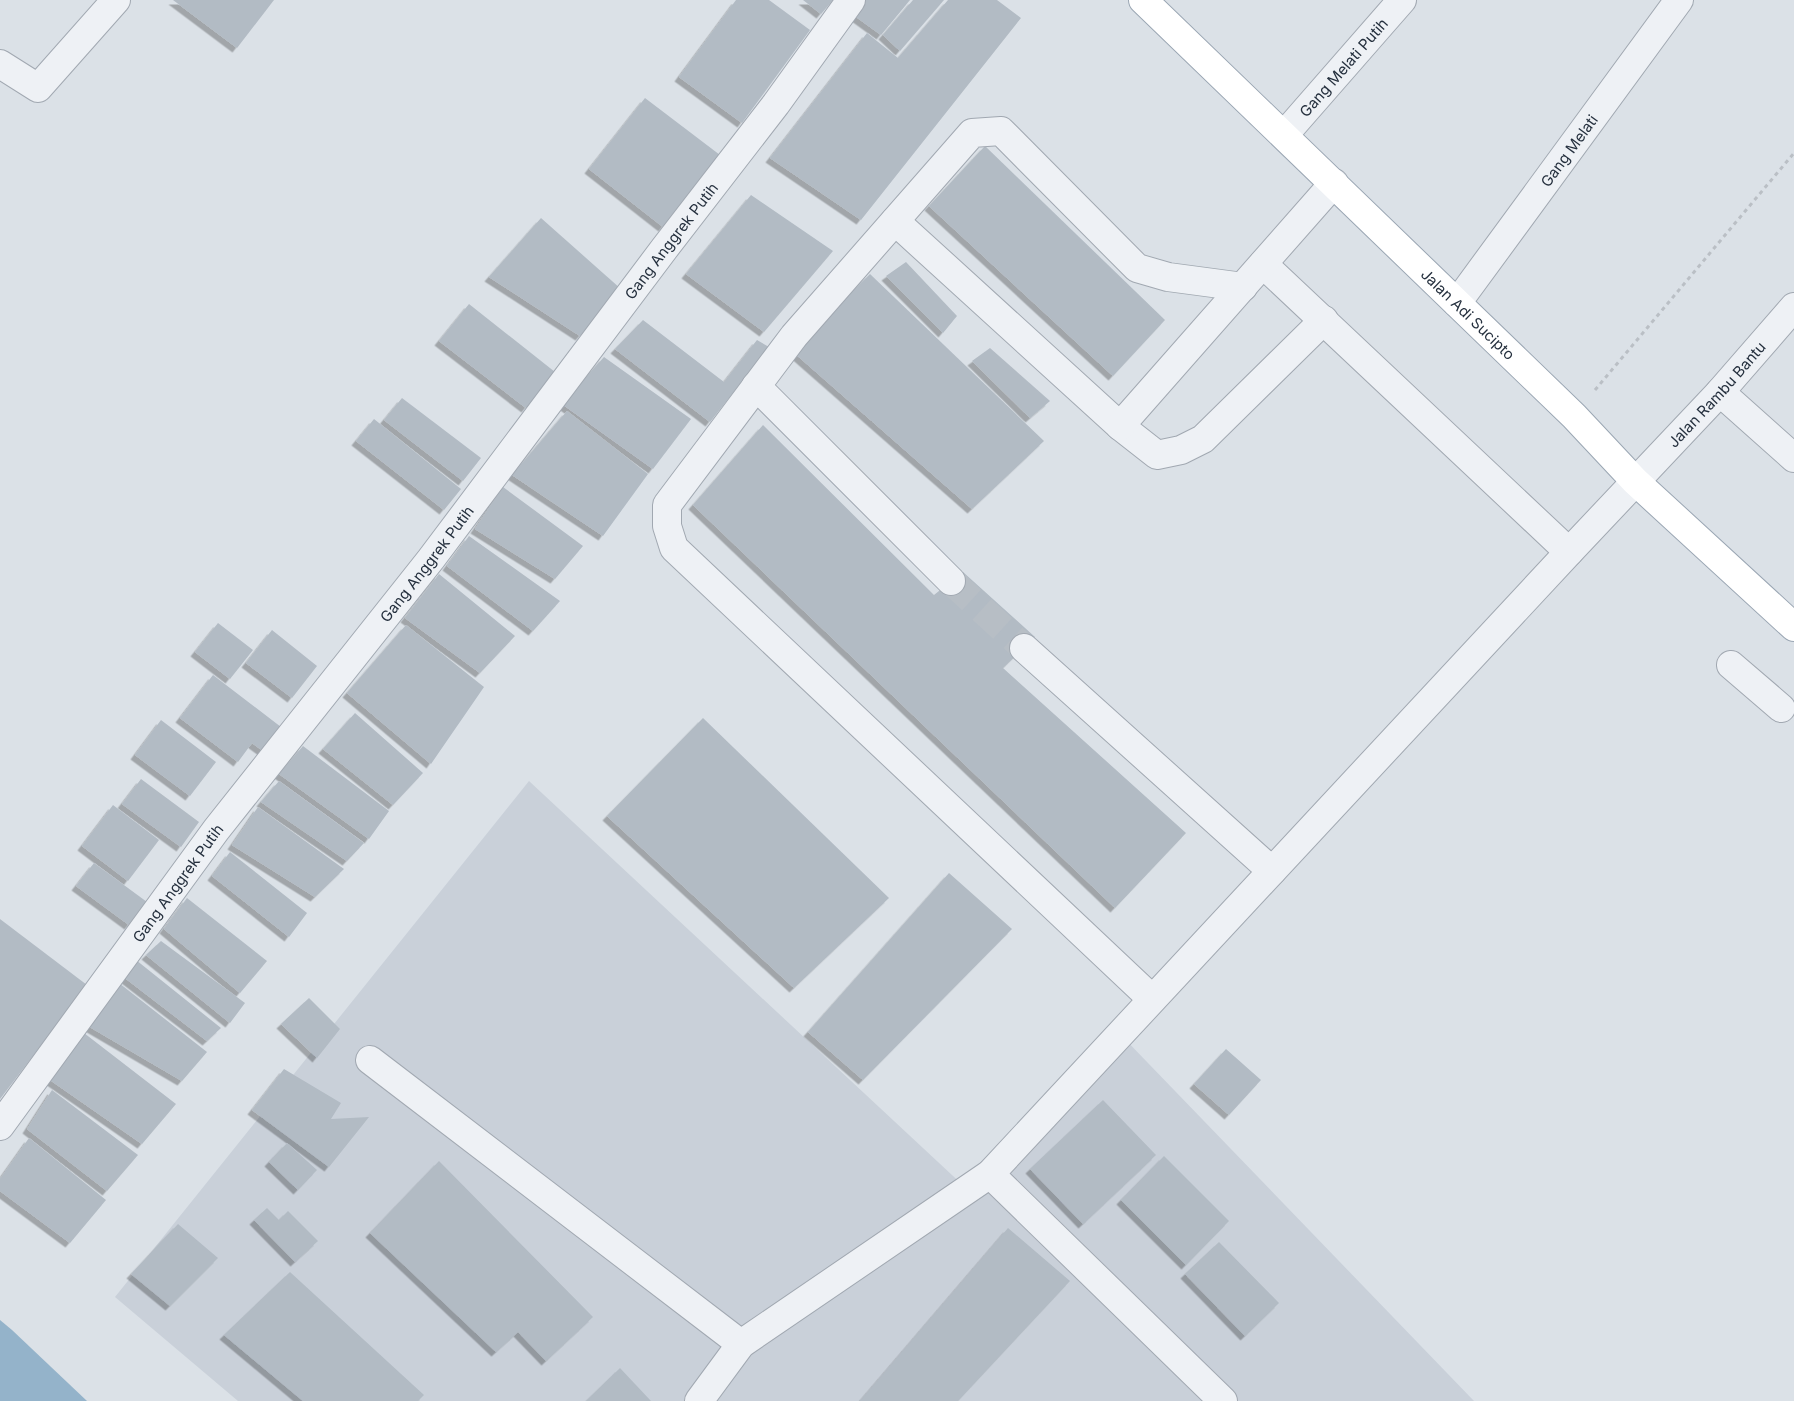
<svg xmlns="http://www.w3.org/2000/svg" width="1794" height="1401" viewBox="0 0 1794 1401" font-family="Inter,sans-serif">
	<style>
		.built { fill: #c9d0d9 }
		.water { fill: #94b3ca }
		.building { fill: #b2bbc4; filter: url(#shadow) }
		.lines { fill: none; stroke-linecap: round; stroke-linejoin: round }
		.minor-tunnel { stroke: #b7bec5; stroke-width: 28; stroke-dasharray: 28 14; stroke-linecap: butt }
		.minor-casing { stroke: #a1a8b1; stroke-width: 30 }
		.major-casing { stroke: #9aa6b3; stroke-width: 30 }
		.path { stroke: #babfc5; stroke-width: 3; stroke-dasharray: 4 4; stroke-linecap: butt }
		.minor { stroke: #eef1f5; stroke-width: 28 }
		.major { stroke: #fff; stroke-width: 28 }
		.labels { text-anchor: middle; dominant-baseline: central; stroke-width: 5; stroke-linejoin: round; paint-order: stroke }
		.street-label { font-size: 15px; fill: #25303e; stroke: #ebf0f5 }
	</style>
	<defs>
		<filter id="shadow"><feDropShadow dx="-4.5" dy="4.5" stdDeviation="0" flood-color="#0004"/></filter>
	</defs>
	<rect width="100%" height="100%" fill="#dbe1e7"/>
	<!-- built -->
	<polygon class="built" points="529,781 967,1189 1120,1034 1474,1401 238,1401 115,1297"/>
	<!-- water -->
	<polygon class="water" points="0,1320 12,1330 87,1401 0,1401"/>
	<!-- building -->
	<g class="building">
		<polygon points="173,0 274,0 237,48"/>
		<polygon points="736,0 769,0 810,30 742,123 679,77"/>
		<polygon points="803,0 833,0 821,14"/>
		<polygon points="864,0 910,0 881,35 852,14"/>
		<polygon points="913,0 944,0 900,51 883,35"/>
		<polygon points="948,0 997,0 1021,18 861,220 770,158 867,33 898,58"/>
		<polygon points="645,98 720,155 663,227 589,169"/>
		<polygon points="985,146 1165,320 1113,376 929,206"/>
		<polygon points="751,195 833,251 764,332 686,274"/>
		<polygon points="541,218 621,289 580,336 489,277"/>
		<polygon points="906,262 957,316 943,333 886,276"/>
		<polygon points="870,274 1044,441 972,509 792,351"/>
		<polygon points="469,304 555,372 526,408 439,341"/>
		<polygon points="643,320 724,382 757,340 769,347 710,422 615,349"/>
		<polygon points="990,348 1050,401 1030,418 972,361"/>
		<polygon points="604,357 691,419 653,469 562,404"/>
		<polygon points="402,398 481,458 463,481 384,420"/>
		<polygon points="567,411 648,474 603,536 512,475"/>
		<polygon points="374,419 461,489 444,510 356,441"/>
		<polygon points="763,425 934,595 963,572 1035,637 1003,668 1186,833 1115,908 693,505"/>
		<polygon points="503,487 583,546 555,579 475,529"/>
		<polygon points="469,536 560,601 533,631 447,566"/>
		<polygon points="439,574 515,636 480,673 405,618"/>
		<polygon points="218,623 253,650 230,679 195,652"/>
		<polygon points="406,625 484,687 431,764 347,693"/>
		<polygon points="272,630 317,666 292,698 246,663"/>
		<polygon points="213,675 281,727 263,751 252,743 238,762 180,718"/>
		<polygon points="355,713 423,773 393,805 323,749"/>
		<polygon points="703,718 889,898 794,988 607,816"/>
		<polygon points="161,720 216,762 190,796 135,755"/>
		<polygon points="303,746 389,811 369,839 279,774"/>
		<polygon points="141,779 199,822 181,847 122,804"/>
		<polygon points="279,781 364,843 347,861 261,802"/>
		<polygon points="113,805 159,840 128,881 82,846"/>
		<polygon points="258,807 344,869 315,897 232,845"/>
		<polygon points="230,852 307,913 289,937 212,876"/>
		<polygon points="94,863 147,902 129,925 76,886"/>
		<polygon points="949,873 1012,929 863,1080 808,1032"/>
		<polygon points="187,898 267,961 240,993 164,929"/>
		<polygon points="0,919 87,985 0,1099"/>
		<polygon points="161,941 245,1003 230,1023 146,955"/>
		<polygon points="136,960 221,1028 207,1041 121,975"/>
		<polygon points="119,983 207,1052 182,1081 88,1026"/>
		<polygon points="309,998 340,1029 317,1058 281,1024"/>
		<polygon points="84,1033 176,1104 142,1144 50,1080"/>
		<polygon points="1226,1049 1261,1080 1229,1115 1194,1084"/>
		<polygon points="284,1069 341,1103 331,1119 369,1117 329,1167 252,1110"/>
		<polygon points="52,1090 138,1155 107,1191 27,1129"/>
		<polygon points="1103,1100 1156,1155 1083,1224 1030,1169"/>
		<polygon points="29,1138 106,1200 70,1243 0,1191 0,1179"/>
		<polygon points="287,1143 317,1170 298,1190 269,1162"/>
		<polygon points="1164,1156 1229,1221 1186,1265 1121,1200"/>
		<polygon points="439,1161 593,1317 546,1361 518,1332 496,1352 370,1233"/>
		<polygon points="267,1208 279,1220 288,1211 318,1241 295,1262 254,1220"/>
		<polygon points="178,1224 218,1258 170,1306 131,1274"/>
		<polygon points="1008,1228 1070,1281 958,1401 860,1401"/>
		<polygon points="1219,1242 1279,1303 1245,1336 1185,1274"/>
		<polygon points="290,1272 424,1395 418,1401 303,1401 224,1335"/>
		<polygon points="620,1368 651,1401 586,1401"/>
	</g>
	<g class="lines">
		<!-- minor-tunnel -->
		<polyline class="minor-tunnel" points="951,581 1024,648"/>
		<defs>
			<g id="minor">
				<polyline points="0,64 38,88 116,0"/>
				<path id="s1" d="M1284 135 1402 0"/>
				<polyline points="895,221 1120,426 1157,455 1181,450 1203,439 1324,320"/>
				<polyline points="1263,264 1569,552"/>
				<path id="s2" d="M1457 303 1679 0"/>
				<polyline points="756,386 951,581"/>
				<polyline points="1720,392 1794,458"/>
				<polyline points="1120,426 1334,183"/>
				<polyline points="1024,648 1272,871"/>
				<polyline points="1731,665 1781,708"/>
				<polyline points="1152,999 674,548 667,526 667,505 794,336 972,133 1001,131 1137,268 1168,277 1243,287"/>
				<polyline points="370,1060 741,1344"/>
				<path id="s3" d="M0 1126 216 830 431 559 664 249 776 104 851 0"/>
				<polyline points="990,1174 1223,1401"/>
				<path id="s4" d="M699 1401 741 1344 990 1174 1569 552 1720 392 1794 307"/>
			</g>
			<g id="major">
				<path id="s5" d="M1143 0 1574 416 1635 481 1794 627"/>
			</g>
		</defs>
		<!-- minor casing -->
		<use href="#minor" class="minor-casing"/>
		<!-- major casing -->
		<use href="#major" class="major-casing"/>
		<!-- path -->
		<polyline class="path" points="1595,390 1794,153"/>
		<!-- minor -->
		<use href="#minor" class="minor"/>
		<!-- major -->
		<use href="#major" class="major"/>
	</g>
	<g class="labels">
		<!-- street labels -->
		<g class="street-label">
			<text stroke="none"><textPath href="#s1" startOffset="90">Gang Melati Putih</textPath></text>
			<text stroke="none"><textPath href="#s2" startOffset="189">Gang Melati</textPath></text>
			<text stroke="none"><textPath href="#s3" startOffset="1111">Gang Anggrek Putih</textPath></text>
			<text stroke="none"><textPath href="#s5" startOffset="452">Jalan Adi Sucipto</textPath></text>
			<text stroke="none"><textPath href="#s4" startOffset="1438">Jalan Rambu Bantu</textPath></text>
			<text stroke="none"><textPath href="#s3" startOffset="706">Gang Anggrek Putih</textPath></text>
			<text stroke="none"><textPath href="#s3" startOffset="301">Gang Anggrek Putih</textPath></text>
		</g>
	</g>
</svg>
